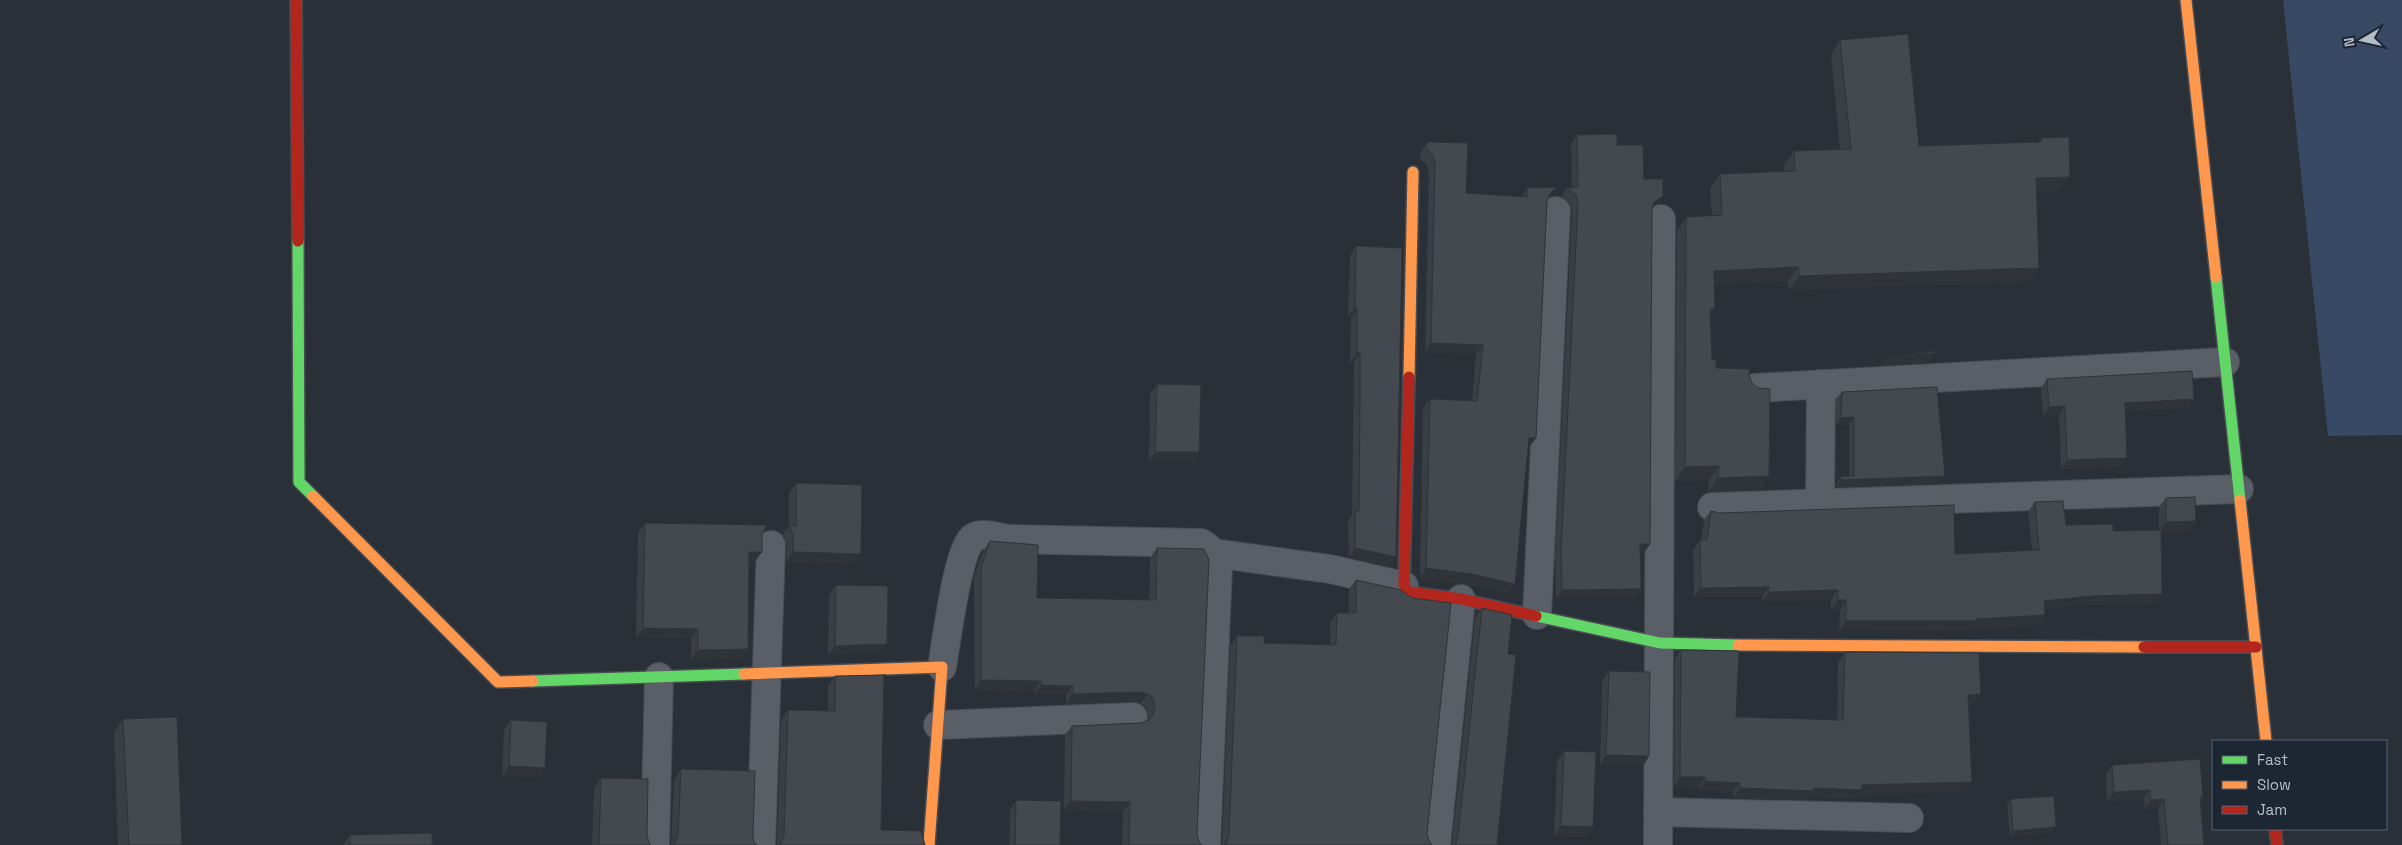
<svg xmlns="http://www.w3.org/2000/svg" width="2402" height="845" viewBox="0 0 2402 845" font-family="'Space Grotesk',sans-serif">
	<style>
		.water { fill: #384963 }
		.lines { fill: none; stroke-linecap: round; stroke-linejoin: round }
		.street-casing { stroke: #484c53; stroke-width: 30 }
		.fast-casing { stroke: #484c53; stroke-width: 14 }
		.slow-casing { stroke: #484c53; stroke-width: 14 }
		.jam-casing { stroke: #484c53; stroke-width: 14 }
		.street { stroke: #5a5e66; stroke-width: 28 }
		.fast { stroke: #63d668; stroke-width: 11 }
		.slow { stroke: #ff974d; stroke-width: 11 }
		.jam { stroke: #b3261e; stroke-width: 11 }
		.wall { fill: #3a3f45 }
		.shaded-wall { fill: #303338 }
		.building { fill: #444950; stroke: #303338 }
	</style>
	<rect width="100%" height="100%" fill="#2a3038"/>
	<!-- water -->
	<polygon class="water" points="2283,0 2402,0 2402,435 2328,436"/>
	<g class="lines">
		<defs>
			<g id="street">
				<polyline points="1755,388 2225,362"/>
				<polyline points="1820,503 1821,384"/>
				<polyline points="1712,507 2239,489"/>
				<polyline points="1213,553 1330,569 1404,586"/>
				<polyline points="1537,615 1556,211"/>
				<path d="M942 667C946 645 958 545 974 537 983 532 1000 538 1009 539L1201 543C1212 549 1214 556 1218 567L1206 845"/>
				<polyline points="938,725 1133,717"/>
				<polyline points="1658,812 1909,818"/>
				<polyline points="655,845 659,677"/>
				<polyline points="761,845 771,545"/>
				<polyline points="1436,845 1461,599"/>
				<polyline points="1658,845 1661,219"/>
			</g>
			<g id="fast">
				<polyline points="298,241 299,482 313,496"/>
				<polyline points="2216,277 2240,500"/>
				<polyline points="1536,616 1660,643 1738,645"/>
				<polyline points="533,681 744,674"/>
			</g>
			<g id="slow">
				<polyline points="2186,0 2216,277"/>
				<polyline points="1409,377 1413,172"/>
				<polyline points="313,496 498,682 533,681"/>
				<polyline points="2240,500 2266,741"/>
				<polyline points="1738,645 2144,647"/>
				<polyline points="744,674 942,667 929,845"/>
			</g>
			<g id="jam">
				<polyline points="296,0 298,241"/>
				<polyline points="1409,377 1404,586 1408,592 1461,599 1536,616"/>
				<polyline points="2144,647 2256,647"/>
				<polyline points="2275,829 2277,845"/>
			</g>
		</defs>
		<!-- street casing -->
		<use href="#street" class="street-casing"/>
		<!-- fast casing -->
		<use href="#fast" class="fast-casing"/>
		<!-- slow casing -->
		<use href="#slow" class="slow-casing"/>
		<!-- jam casing -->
		<use href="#jam" class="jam-casing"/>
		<!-- street -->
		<use href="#street" class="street"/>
		<!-- fast -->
		<use href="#fast" class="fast"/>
		<!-- slow -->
		<use href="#slow" class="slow"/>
		<!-- jam -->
		<use href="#jam" class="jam"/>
	</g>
	<!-- wall -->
	<g class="wall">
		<polygon points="1840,40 1919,146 2038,143 2041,138 2060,191 2037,192 2039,268 2029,282 1789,290 1788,281 1714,284 1715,309 1710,316 1712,360 1716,368 1749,375 1769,476 1760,490 1708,492 1709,480 1675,481 1677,231 1686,217 1712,216 1710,188 1720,174 1785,172 1784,165 1794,151 1840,149 1831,54"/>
		<polygon points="1577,135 1617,145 1644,179 1657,204 1652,208 1652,210 1644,553 1640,553 1641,589 1635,598 1556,598 1555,560 1572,212 1570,203 1561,197 1567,188 1572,188 1571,144"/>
		<polygon points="1427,142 1466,193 1521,197 1527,188 1557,187 1548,198 1547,201 1536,438 1529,447 1528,447 1515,584 1508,593 1464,584 1420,578 1423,409 1430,399 1472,401 1476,354 1425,352 1429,172 1426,164 1420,158 1421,152"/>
		<polygon points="1356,246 1389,566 1349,557 1348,521 1352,515 1354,363 1350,363 1351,318 1348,317 1350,256"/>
		<polygon points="2047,379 2194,399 2188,408 2125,411 2121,466 2061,469 2059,415 2043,416 2041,388"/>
		<polygon points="1157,384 1199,452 1193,462 1149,461 1150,394"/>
		<polygon points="1842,392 1945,476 1940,484 1836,487 1836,484 1841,476 1849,476 1849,425 1836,425 1836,399"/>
		<polygon points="796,483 855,563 786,562 787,545 782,535 789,526 789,493"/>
		<polygon points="2166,498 2196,521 2189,531 2161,532 2156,603 2086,605 2045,609 2045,615 2039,625 1973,628 1971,631 1839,630 1840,610 1831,610 1831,600 1762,601 1762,597 1694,597 1693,550 1700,540 1701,540 1704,520 1711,511 1719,513 1955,554 2032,550 2028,512 2035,502 2066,525 2113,531 2159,530 2159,507"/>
		<polygon points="645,523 762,534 755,561 749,561 742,658 691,660 691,639 636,638 638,532"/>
		<polygon points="990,541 1037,598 1149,600 1150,558 1157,548 1197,834 1199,842 1202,845 1122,845 1123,812 1064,810 1065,735 1072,726 1141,723 1148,720 1149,716 1146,708 1141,703 1133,701 1066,704 1066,695 1034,695 1034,691 975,690 974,577 983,551"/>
		<polygon points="1356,580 1427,834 1429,841 1432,845 1222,845 1230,646 1237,636 1264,643 1330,645 1330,623 1337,613 1349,613 1349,589"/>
		<polygon points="836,585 880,653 828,655 829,595"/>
		<polygon points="1482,608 1508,654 1497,845 1452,845 1475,618"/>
		<polygon points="1681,650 1736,717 1837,720 1838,662 1845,652 1974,703 1968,704 1966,791 1859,795 1856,799 1809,798 1808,800 1733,798 1733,792 1699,790 1699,787 1674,786 1675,659"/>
		<polygon points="1609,671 1649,756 1643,766 1600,765 1602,681"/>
		<polygon points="835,676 884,678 881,830 925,845 777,845 781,720 788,710 828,711 828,686"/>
		<polygon points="123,719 182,845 118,845 114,732"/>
		<polygon points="511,720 545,768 539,777 502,776 504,730"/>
		<polygon points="1564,751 1593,827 1587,837 1554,836 1557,761"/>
		<polygon points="2112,765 2203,797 2201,801 2204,845 2161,845 2158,808 2145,809 2144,799 2107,801 2106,774"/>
		<polygon points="681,769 753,834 754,842 757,845 671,845 674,780"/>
		<polygon points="601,778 647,835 649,843 651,845 592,845 594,788"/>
		<polygon points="2011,799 2052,832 2010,836 2007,804"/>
		<polygon points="1016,800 1060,845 1009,845 1010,810"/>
		<polygon points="350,835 432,845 343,845"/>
	</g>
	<!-- shaded-wall -->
	<g class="shaded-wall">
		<polygon points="2070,177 2060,191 2026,192 2036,178"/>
		<polygon points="1557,187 1550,197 1543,202 1550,193"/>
		<polygon points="1663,196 1657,204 1648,211 1654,202"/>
		<polygon points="1798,267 1788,281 1704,285 1714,271"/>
		<polygon points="2039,268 2029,282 1789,290 1799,276"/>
		<polygon points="1355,308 1357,308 1351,318 1348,317"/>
		<polygon points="1710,309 1715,309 1706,323"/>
		<polygon points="1431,343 1483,345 1476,354 1425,352"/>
		<polygon points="1357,353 1360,353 1354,363 1350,363"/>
		<polygon points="1935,353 1929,363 1880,365 1887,356"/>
		<polygon points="2194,399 2188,408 2119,412 2125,403"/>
		<polygon points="2065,406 2059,415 2043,416 2049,407"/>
		<polygon points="1854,417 1849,425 1836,425 1841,418"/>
		<polygon points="1529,438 1536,438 1529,447 1523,447"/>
		<polygon points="1155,452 1199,452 1193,462 1149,461"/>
		<polygon points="2127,458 2121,466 2061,469 2067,460"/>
		<polygon points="1719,466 1709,480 1675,481 1685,467"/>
		<polygon points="1769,476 1760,490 1708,492 1718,478"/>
		<polygon points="1945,476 1940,484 1836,487 1841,480"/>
		<polygon points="2196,521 2189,531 2159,532 2166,522"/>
		<polygon points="1640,544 1650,544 1644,553 1634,553"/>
		<polygon points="1355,548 1396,557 1389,566 1349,557"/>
		<polygon points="749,552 762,552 755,561 743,561"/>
		<polygon points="793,552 861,554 855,563 786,562"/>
		<polygon points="1426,568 1471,574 1515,584 1508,593 1464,584 1420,578"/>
		<polygon points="1769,587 1762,597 1694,597 1701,588"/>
		<polygon points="1641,589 1635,598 1556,598 1562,590"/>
		<polygon points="1838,590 1831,600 1762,601 1769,592"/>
		<polygon points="2162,594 2156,603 2086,605 2038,610 2044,601 2092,596"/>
		<polygon points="1838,600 1846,600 1840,610 1831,610"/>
		<polygon points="2045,615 2039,625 1973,628 1971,631 1839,630 1846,621 1977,619"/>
		<polygon points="643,628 698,629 691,639 636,638"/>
		<polygon points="887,644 880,653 828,655 835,646"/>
		<polygon points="748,649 742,658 691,660 698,650"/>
		<polygon points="981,680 1041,681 1034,691 975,690"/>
		<polygon points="1041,685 1073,686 1066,695 1034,695"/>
		<polygon points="1140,692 1148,694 1141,703 1133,701 1066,704 1073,694"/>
		<polygon points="1981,694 1974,703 1961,704 1968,695"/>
		<polygon points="1606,755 1649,756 1643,766 1600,765"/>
		<polygon points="509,766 545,768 539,777 502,776"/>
		<polygon points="1680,777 1705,777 1699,787 1674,786"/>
		<polygon points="1705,781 1740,783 1733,792 1699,790"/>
		<polygon points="1972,782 1966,791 1859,795 1856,799 1809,798 1808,800 1733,798 1740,788 1814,788 1862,785"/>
		<polygon points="2150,790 2144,799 2107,801 2114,792"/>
		<polygon points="2164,799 2158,808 2145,809 2151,800"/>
		<polygon points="1071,801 1130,802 1123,812 1064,810"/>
		<polygon points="1561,826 1593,827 1587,837 1554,836"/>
		<polygon points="2056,827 2052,832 2010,836 2013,831"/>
	</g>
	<!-- building -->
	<g class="building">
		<polygon points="1908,34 1919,146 2041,142 2041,138 2069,137 2070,177 2036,178 2039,268 1799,276 1798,267 1714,271 1715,309 1710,309 1712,360 1716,360 1716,368 1750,369 1749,375 1752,383 1758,388 1770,389 1769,476 1718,478 1719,466 1685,467 1686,217 1722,215 1720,174 1795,171 1794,151 1851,149 1840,40"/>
		<polygon points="1617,134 1617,145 1643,145 1644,179 1663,179 1663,196 1654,202 1652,210 1650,544 1640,544 1641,589 1562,590 1561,552 1578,203 1576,195 1567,188 1578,187 1577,135"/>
		<polygon points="1427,142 1468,143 1466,193 1527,197 1527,188 1557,187 1550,193 1547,201 1536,438 1529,438 1515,584 1471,574 1426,568 1430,399 1477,401 1483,345 1431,343 1435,163 1433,155 1427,149"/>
		<polygon points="1356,246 1402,248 1396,557 1355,548 1355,511 1359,511 1360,397 1360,353 1357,353 1357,308 1355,308"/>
		<polygon points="1935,351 1935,353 1887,356"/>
		<polygon points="2192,371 2194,399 2125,403 2127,458 2067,460 2065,406 2049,407 2047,379"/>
		<polygon points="1157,384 1201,385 1199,452 1155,452"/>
		<polygon points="1937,387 1945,476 1841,480 1841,476 1854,476 1854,417 1841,418 1842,392"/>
		<polygon points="796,483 862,485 861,554 793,552 793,535 789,525 796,526"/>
		<polygon points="2195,497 2196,521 2166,522 2166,498"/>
		<polygon points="2063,501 2066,525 2113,524 2113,531 2161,530 2162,594 2092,596 2044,601 2045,615 1977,619 1977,621 1846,621 1846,600 1838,600 1838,590 1769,592 1769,587 1701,588 1700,540 1707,540 1711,511 1719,513 1954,505 1955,554 2039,550 2035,502"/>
		<polygon points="645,523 767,525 762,534 762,552 749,552 748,649 698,650 698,629 643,628"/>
		<polygon points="990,541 1038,545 1037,598 1156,600 1157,548 1204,549 1209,560 1197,834 1199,842 1202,845 1129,845 1130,802 1071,801 1072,726 1141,723 1149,720 1153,715 1155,706 1153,698 1148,694 1140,692 1073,694 1073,686 1041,685 1041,681 981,680 981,568"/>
		<polygon points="1356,580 1401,590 1412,598 1451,603 1427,834 1429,841 1432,845 1224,845 1226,844 1229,836 1237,636 1264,636 1264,643 1336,645 1337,613 1356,613"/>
		<polygon points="836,585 888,586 887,644 835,646"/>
		<polygon points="1482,608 1512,615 1508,654 1516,655 1497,845 1455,845 1458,837"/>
		<polygon points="1681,650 1739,651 1736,717 1843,720 1845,652 1979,653 1981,694 1968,695 1972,782 1862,785 1862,790 1814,788 1814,791 1740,788 1740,783 1705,781 1705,777 1680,777"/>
		<polygon points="1609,671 1650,672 1649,756 1606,755"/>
		<polygon points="884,675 881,830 921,831 925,845 779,845 781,843 784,835 788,710 835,711 835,676 886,675"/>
		<polygon points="177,717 182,845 129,845 123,719"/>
		<polygon points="511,720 547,722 545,768 509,766"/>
		<polygon points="1564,751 1596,752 1593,827 1561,826"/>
		<polygon points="2200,759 2203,797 2200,797 2204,845 2168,845 2164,799 2151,800 2150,790 2114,792 2112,765"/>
		<polygon points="681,769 755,771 753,834 754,842 757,845 673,845 675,843 678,836"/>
		<polygon points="601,778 648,779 647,835 649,843 651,845 599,845"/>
		<polygon points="2054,796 2056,827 2013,831 2011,799"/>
		<polygon points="1016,800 1061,801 1060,845 1015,845"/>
		<polygon points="432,833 432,845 350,845 350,835"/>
	</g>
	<!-- legend -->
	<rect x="2212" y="740" width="175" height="90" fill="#1d2633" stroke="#59626f"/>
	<rect x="2222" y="756" width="25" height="8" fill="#63d668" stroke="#59626f"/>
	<text x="2257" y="765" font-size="15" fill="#b4bcc9">Fast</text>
	<rect x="2222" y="781" width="25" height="8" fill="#ff974d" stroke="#59626f"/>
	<text x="2257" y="790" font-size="15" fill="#b4bcc9">Slow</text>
	<rect x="2222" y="806" width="25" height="8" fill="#b3261e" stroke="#59626f"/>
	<text x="2257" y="815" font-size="15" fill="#b4bcc9">Jam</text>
	<!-- north arrow -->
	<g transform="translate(2362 40) rotate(261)" stroke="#1d2633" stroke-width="4" paint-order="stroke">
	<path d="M0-4L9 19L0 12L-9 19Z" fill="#b4bcc9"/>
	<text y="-8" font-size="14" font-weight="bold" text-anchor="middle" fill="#b4bcc9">N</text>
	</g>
</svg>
